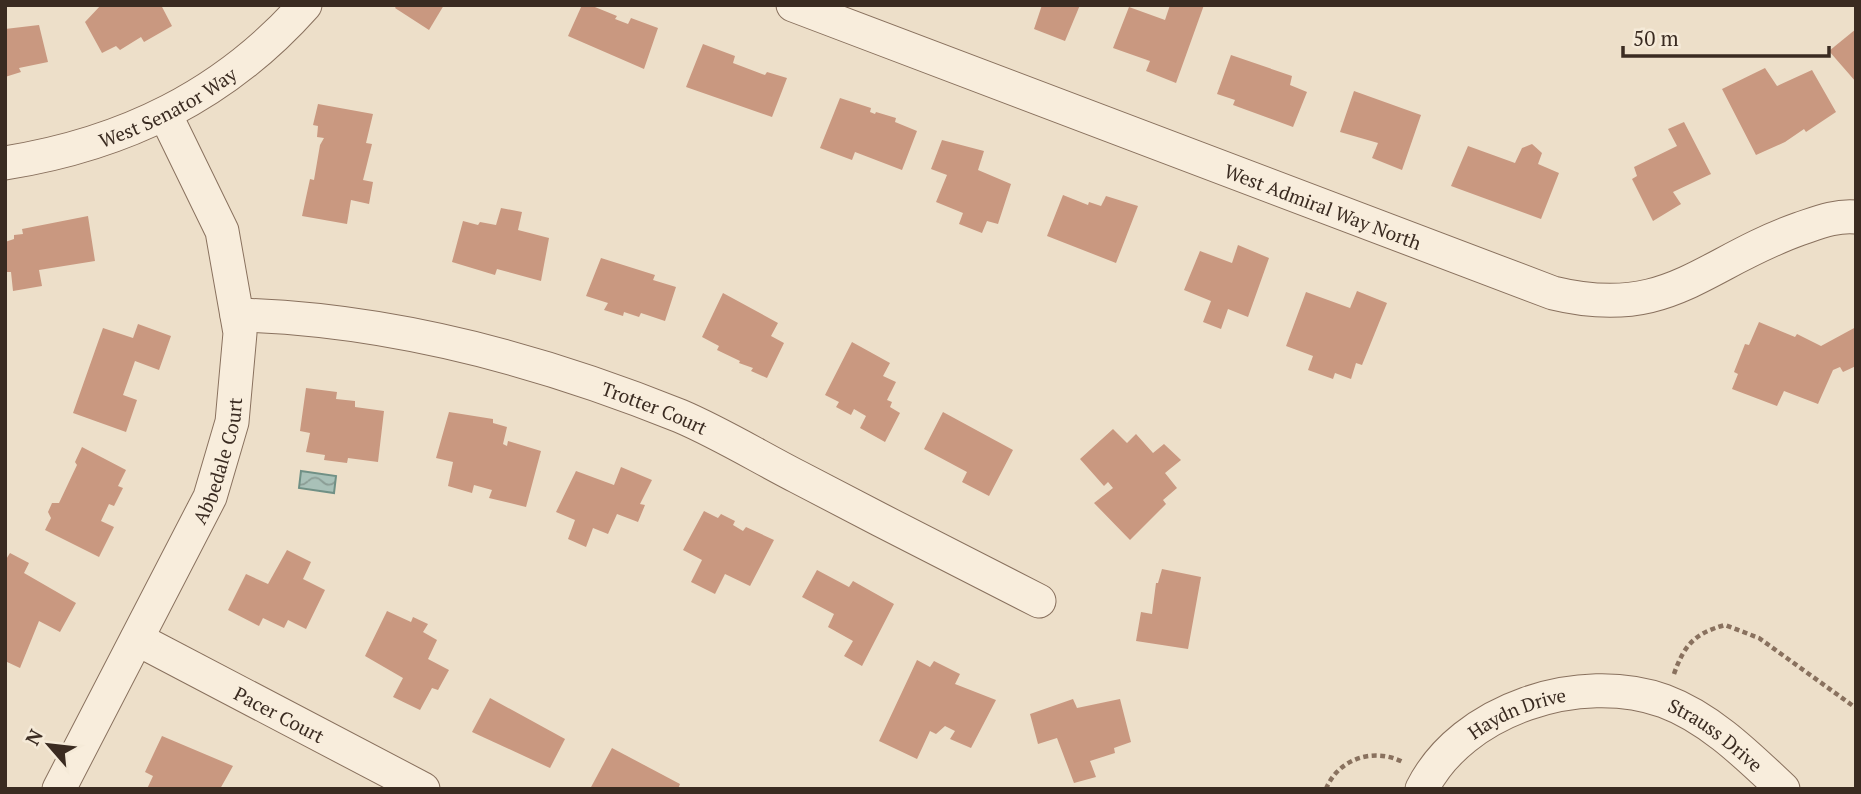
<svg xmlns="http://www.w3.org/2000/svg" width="1861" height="794" viewBox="0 0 1861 794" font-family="'PT Serif',serif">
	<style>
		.water { fill: url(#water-waves); stroke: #709085; stroke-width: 2 }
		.building { fill: #c99880 }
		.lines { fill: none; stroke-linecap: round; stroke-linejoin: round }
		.minor-casing { stroke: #89715e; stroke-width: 35 }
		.path { stroke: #89715e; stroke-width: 4.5; stroke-dasharray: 5 3.5; stroke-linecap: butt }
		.minor { stroke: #f8eddc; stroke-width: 33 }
		.labels { text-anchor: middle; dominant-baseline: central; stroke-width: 6; stroke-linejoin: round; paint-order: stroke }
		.street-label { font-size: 19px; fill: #3a2b21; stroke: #f5ead8 }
	</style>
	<defs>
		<pattern id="water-waves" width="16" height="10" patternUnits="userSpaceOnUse" patternTransform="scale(1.75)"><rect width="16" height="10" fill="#a9c1b8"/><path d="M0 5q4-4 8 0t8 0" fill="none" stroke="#8b9d95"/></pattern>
	</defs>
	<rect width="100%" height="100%" fill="#eddfc9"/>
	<!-- water -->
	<polygon class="water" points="301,471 336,476 334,493 299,488"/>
	<!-- building -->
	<g class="building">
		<polygon points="101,5 161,5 172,26 144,42 141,37 120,50 116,46 102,53 85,22"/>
		<polygon points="397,5 444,5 429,30 395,8"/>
		<polygon points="582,5 590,5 617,16 615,19 628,24 631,18 658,28 644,69 568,36"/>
		<polygon points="1042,5 1080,5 1065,41 1034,29"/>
		<polygon points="1170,5 1204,5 1176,83 1146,71 1150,61 1113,48 1129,7 1165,20"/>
		<polygon points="39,25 48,62 19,68 21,72 5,77 5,29"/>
		<polygon points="1856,29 1856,82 1829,51"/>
		<polygon points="703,44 735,56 733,63 765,75 767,72 787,78 772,117 686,87"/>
		<polygon points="1231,55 1292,76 1290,85 1307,92 1293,127 1233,105 1235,100 1217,94"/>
		<polygon points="1765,68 1777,86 1812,70 1836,112 1806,132 1804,129 1785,142 1756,155 1722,89"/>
		<polygon points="1354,91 1421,115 1402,170 1372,158 1378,143 1340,132"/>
		<polygon points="840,98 871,108 870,112 875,114 876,112 896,118 895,122 917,131 902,170 855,152 852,160 820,148"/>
		<polygon points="318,104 373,114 366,143 372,144 363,180 373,182 369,204 351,200 347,224 302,216 310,179 314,180 320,145 324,138 317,137 318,126 313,125"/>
		<polygon points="1684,122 1711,174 1673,192 1681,204 1653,221 1632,179 1637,176 1634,167 1677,146 1668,129"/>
		<polygon points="942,140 984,151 978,170 1011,184 998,224 987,221 982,233 959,224 963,213 936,202 947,175 931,169"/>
		<polygon points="1532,144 1542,153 1538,164 1559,173 1541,219 1451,186 1468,146 1515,163 1522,148"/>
		<polygon points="1063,195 1088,205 1089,202 1101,206 1106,196 1138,206 1116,263 1047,236"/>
		<polygon points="501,208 522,212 518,230 549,238 541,281 497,269 495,275 452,262 463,221 478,225 480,222 496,225"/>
		<polygon points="88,216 95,261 39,270 42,286 13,291 11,272 6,272 5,242 14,239 14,235 23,234 22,229"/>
		<polygon points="1238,245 1269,258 1248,317 1228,309 1221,329 1203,322 1211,301 1184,290 1200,251 1232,263"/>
		<polygon points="601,258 655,275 653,280 676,287 665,321 641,313 639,317 624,312 623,316 604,310 608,303 586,296"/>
		<polygon points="1357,291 1387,303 1362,365 1356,363 1351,379 1335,373 1333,379 1308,370 1313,356 1286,346 1306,292 1350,308"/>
		<polygon points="723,293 778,323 771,336 784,343 767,378 751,371 753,368 739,363 740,361 717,350 719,346 702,337"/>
		<polygon points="1759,322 1795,337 1797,334 1821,346 1856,327 1856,366 1843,372 1840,367 1833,370 1818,404 1784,391 1777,406 1732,389 1738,374 1734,372 1745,344 1749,345"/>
		<polygon points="138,324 171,336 159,370 135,361 123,395 137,400 126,432 73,413 103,328 133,338"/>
		<polygon points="852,342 890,363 883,376 896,382 887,400 892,402 890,407 900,413 885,442 860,428 866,416 854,409 851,415 836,407 839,402 825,395"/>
		<polygon points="306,388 337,392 336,399 355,401 355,407 384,411 378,462 348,458 347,463 324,460 325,455 306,452 310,433 300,431"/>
		<polygon points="449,412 493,419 493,423 507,427 503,444 507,446 508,441 541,451 526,507 489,498 492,490 474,485 472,493 448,486 453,462 436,458"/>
		<polygon points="943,412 1013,450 989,496 962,482 967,472 924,449"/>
		<polygon points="1113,429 1127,443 1136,434 1153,453 1164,444 1181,460 1165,473 1177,488 1163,500 1166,504 1130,540 1094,503 1113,488 1108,482 1104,486 1080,459"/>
		<polygon points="82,447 126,470 118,486 123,488 114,506 109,504 101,521 114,527 99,557 45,530 51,518 48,512 52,503 59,503 77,465 75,462"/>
		<polygon points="621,467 652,480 640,504 645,505 638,522 617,514 608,534 593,528 586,547 568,539 575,520 556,512 576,471 614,485"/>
		<polygon points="704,511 718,518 721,514 735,521 733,525 743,531 746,527 774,540 750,586 725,574 715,594 691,582 702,560 683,550"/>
		<polygon points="287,550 311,562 303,579 325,590 306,629 288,620 284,628 263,618 259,626 228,610 246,574 268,584"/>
		<polygon points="10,553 29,563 24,573 76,603 60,632 39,621 20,668 5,661 5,561"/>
		<polygon points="1162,569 1201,577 1188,649 1136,641 1141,612 1152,614 1156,583 1158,583"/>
		<polygon points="817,570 849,587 853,581 894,604 862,666 844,656 853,641 828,627 834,614 802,597"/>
		<polygon points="387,611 411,622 413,617 428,624 423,632 437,640 428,659 449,670 438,690 432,688 420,710 393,697 403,678 365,656"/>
		<polygon points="917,660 930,667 934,661 960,674 955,684 996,700 971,748 950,739 955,731 945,726 936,734 930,731 917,759 879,741"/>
		<polygon points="490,698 565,739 550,768 472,732"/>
		<polygon points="1073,699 1077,708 1120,699 1131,742 1114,748 1115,753 1090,761 1096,777 1074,783 1057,738 1038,744 1030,714"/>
		<polygon points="162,736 233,766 220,789 147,789 153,776 145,772"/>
		<polygon points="612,748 680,784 678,789 590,789"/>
	</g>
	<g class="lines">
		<defs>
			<g id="minor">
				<path id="s1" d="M793 5 1553 293C1668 321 1701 264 1799 229 1817 223 1836 215 1856 217"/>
				<path id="s2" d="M5 163C124 144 224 96 305 5"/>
				<path id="s3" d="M237 315C389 319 539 359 680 416 720 433 759 457 798 477 878 519 958 560 1039 601"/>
				<path id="s4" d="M137 639 423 789"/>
				<path id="s5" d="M59 789 210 497 232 422 240 333 222 231 165 114"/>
				<path id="s6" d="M1422 789C1462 709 1580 671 1664 701 1710 718 1748 756 1783 789"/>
			</g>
		</defs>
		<!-- minor casing -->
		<use href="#minor" class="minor-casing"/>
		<!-- path -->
		<g class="path">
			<path d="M1674 674C1684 645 1695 633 1725 625L1759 638 1856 708"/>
			<path d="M1326 789C1338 759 1373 747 1403 762"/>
		</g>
		<!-- minor -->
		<use href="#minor" class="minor"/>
	</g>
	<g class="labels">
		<!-- street labels -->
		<g class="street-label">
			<text stroke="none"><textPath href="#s2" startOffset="173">West Senator Way</textPath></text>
			<text stroke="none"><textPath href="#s1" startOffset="567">West Admiral Way North</textPath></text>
			<text stroke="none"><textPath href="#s3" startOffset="430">Trotter Court</textPath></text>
			<text stroke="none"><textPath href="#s5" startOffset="366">Abbedale Court</textPath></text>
			<text stroke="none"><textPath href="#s4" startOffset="161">Pacer Court</textPath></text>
			<text stroke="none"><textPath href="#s6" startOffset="126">Haydn Drive</textPath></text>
			<text stroke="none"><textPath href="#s6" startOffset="340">Strauss Drive</textPath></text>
		</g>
	</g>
	<!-- border -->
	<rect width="1861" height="794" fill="none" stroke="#3a2b21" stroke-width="14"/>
	<!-- north arrow -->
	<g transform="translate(49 745) rotate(298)" stroke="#f5ead8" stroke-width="5" paint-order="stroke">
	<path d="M0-5L12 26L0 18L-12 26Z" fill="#3a2b21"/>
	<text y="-10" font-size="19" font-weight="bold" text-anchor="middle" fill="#3a2b21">N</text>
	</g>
	<!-- scale -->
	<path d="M1623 46v10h206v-10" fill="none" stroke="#3a2b21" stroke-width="3.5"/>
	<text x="1633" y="46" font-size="21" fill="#3a2b21" stroke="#f5ead8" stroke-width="5" paint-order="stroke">50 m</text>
</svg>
